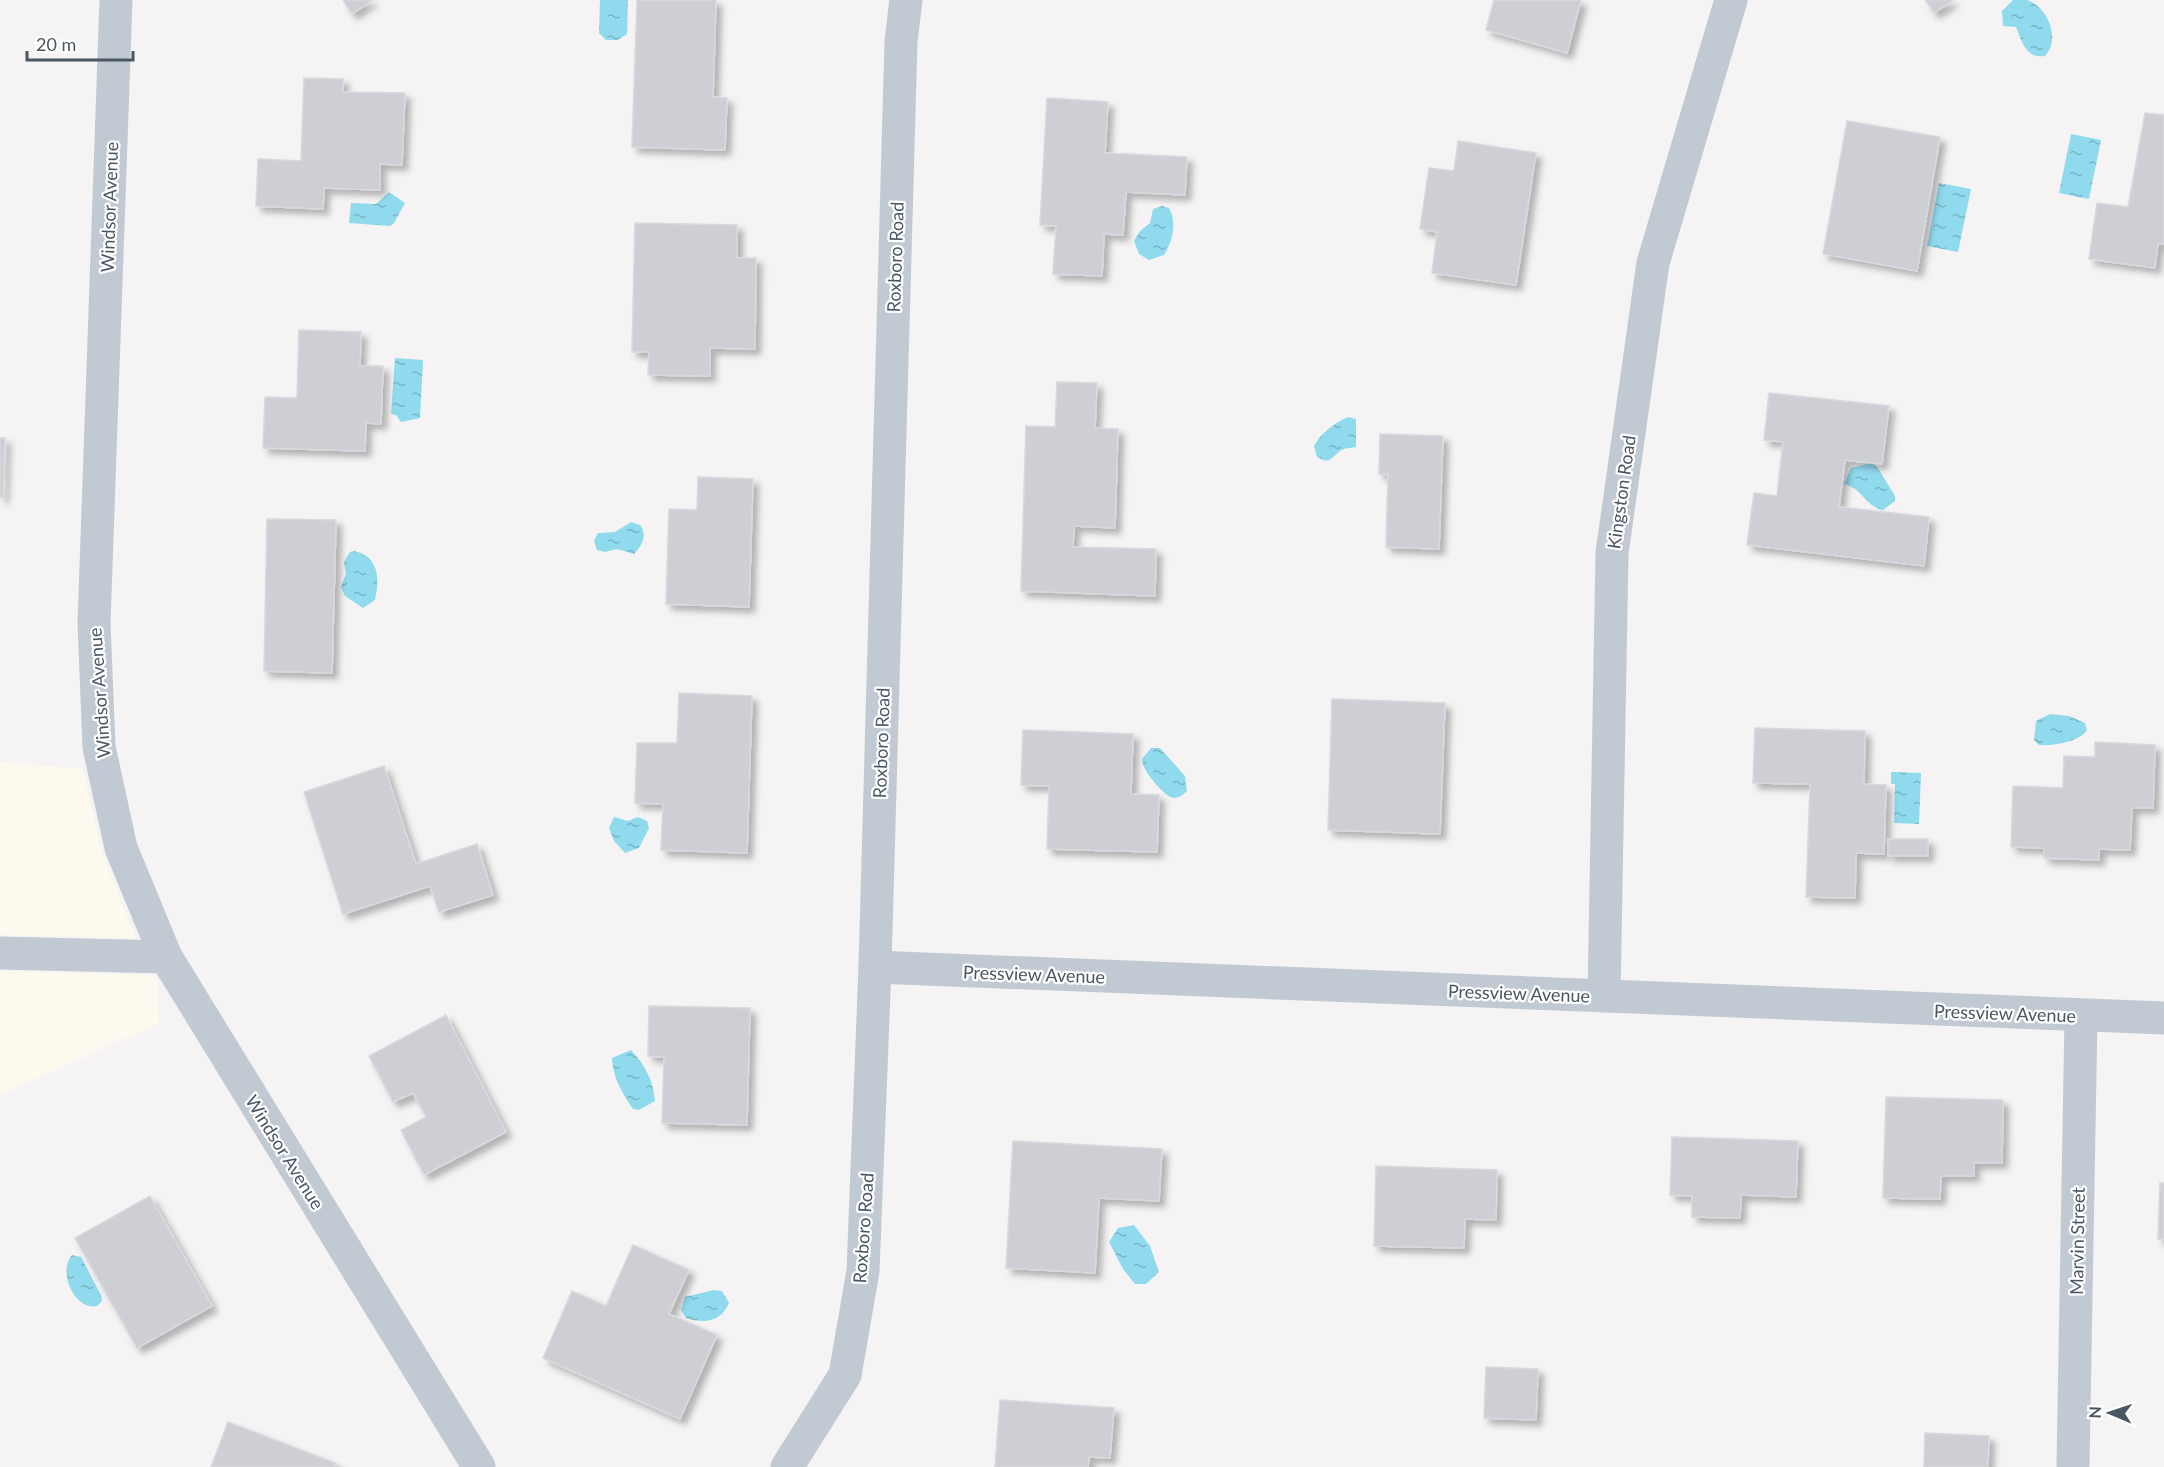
<svg xmlns="http://www.w3.org/2000/svg" width="2164" height="1467" viewBox="0 0 2164 1467" font-family="Lato,sans-serif">
	<style>
		.commercial { fill: #fdf9ef }
		.water { fill: url(#water-ripples) }
		.building { fill: #cdcfd5; stroke: #d7d9de; stroke-width: 1.5; filter: url(#shadow) }
		.lines { fill: none; stroke-linecap: round; stroke-linejoin: round }
		.minor { stroke: #c1cad2; stroke-width: 33 }
		.labels { text-anchor: middle; dominant-baseline: central; stroke-width: 4.5; stroke-linejoin: round; paint-order: stroke }
		.street-label { font-size: 18px; fill: #4a5661; stroke: #fff }
	</style>
	<defs>
		<pattern id="water-ripples" width="26" height="14" patternUnits="userSpaceOnUse" patternTransform="scale(1.5)"><rect width="26" height="14" fill="#90daee"/><path d="M2 4q2-2 4 0t4 0M15 11q2-2 4 0t4 0" fill="none" stroke="#78b4c4"/></pattern>
		<filter id="shadow"><feDropShadow dx="5.5" dy="5.5" stdDeviation="3" flood-color="#0004"/></filter>
	</defs>
	<rect width="100%" height="100%" fill="#f5f3f3"/>
	<!-- commercial -->
	<g class="commercial">
		<polygon points="0,762 83,769 101,851 136,938 0,935"/>
		<polygon points="0,971 154,975 157,981 159,1023 0,1095"/>
	</g>
	<!-- water -->
	<g class="water">
		<polygon points="600,0 628,0 627,34 618,40 606,40 599,33"/>
		<path d="M2013 0C2017 0 2023 0 2027 0 2048 7 2061 39 2045 56 2026 59 2022 42 2016 27L2003 26 2002 11Z"/>
		<polygon points="2071,134 2101,140 2089,199 2059,193"/>
		<polygon points="1939,183 1971,189 1958,252 1927,246"/>
		<polygon points="389,192 405,203 394,223 390,226 349,223 351,203 376,204"/>
		<path d="M1162 206 1169 208C1177 221 1173 242 1164 255L1149 260 1139 254 1134 241 1140 231 1150 223 1153 209Z"/>
		<polygon points="395,358 423,360 420,418 401,422 396,415 391,414"/>
		<path d="M1348 417 1356 419V447C1351 448 1343 448 1340 451 1331 458 1329 465 1317 457L1314 446C1321 433 1334 423 1348 417Z"/>
		<path d="M1871 463 1878 468 1895 496V501L1883 510C1866 507 1862 488 1844 484L1851 468Z"/>
		<path d="M631 522 640 525C648 535 642 546 634 554L617 549 605 552 597 550 594 541 598 533 615 532Z"/>
		<path d="M354 551C379 556 380 579 375 600L363 608 345 596 341 587 346 574 344 562 350 552Z"/>
		<path d="M2050 714 2069 716 2085 723 2087 730C2079 742 2053 746 2039 745L2034 740 2036 721Z"/>
		<path d="M1151 748H1160L1185 776 1187 791C1184 794 1179 798 1174 798 1164 797 1141 769 1142 759Z"/>
		<polygon points="1891,772 1921,773 1919,824 1894,823 1895,784 1891,784"/>
		<polygon points="614,817 628,821 638,817 647,821 649,828 639,848 625,853 614,841 609,828"/>
		<path d="M631 1050C645 1065 653 1080 655 1101L639 1110 633 1109C622 1093 613 1078 612 1058Z"/>
		<polygon points="1134,1225 1150,1246 1159,1272 1146,1284 1135,1284 1123,1269 1109,1242 1118,1228"/>
		<path d="M72 1255 81 1257 101 1295 102 1301 97 1306C75 1311 57 1272 72 1255Z"/>
		<path d="M714 1290 722 1291 729 1303C721 1322 704 1324 686 1318L681 1310 685 1297Z"/>
	</g>
	<!-- building -->
	<g class="building">
		<polygon points="343,0 372,0 352,14"/>
		<polygon points="637,0 716,0 713,97 727,98 725,150 632,147"/>
		<polygon points="1494,0 1581,0 1567,53 1486,30"/>
		<polygon points="1925,0 1953,0 1934,13"/>
		<polygon points="304,78 343,79 343,92 405,93 402,165 380,164 380,190 324,188 323,209 256,206 258,159 301,161"/>
		<polygon points="1047,98 1108,102 1105,153 1187,157 1185,195 1126,192 1123,235 1104,234 1102,276 1053,274 1056,226 1040,225"/>
		<polygon points="2145,113 2164,115 2164,244 2158,244 2155,268 2089,259 2097,203 2128,207"/>
		<polygon points="1847,121 1940,137 1917,271 1823,254"/>
		<polygon points="1458,141 1536,153 1516,285 1432,273 1437,232 1420,229 1429,168 1454,171"/>
		<polygon points="635,223 737,225 737,258 756,258 755,349 710,348 710,376 648,375 649,352 632,352"/>
		<polygon points="299,330 361,332 360,366 383,366 381,424 366,423 365,451 263,448 265,397 297,398"/>
		<polygon points="1057,382 1097,383 1095,428 1118,429 1115,528 1074,526 1073,547 1156,549 1155,596 1021,591 1026,426 1055,427"/>
		<polygon points="1769,393 1889,406 1882,464 1845,460 1839,507 1929,517 1924,566 1747,545 1754,493 1777,496 1783,442 1764,440"/>
		<polygon points="1380,434 1443,436 1439,549 1386,547 1388,474 1379,474"/>
		<polygon points="0,438 5,438 3,498 0,497"/>
		<polygon points="698,477 753,479 749,607 666,604 669,509 697,510"/>
		<polygon points="267,519 336,520 332,673 264,671"/>
		<polygon points="679,693 752,696 747,853 661,850 663,804 635,803 637,743 677,743"/>
		<polygon points="1332,699 1445,703 1440,834 1328,830"/>
		<polygon points="1755,728 1865,731 1864,784 1886,785 1884,854 1856,853 1855,898 1806,897 1810,784 1753,783"/>
		<polygon points="1023,730 1133,734 1131,794 1159,795 1157,852 1047,849 1049,786 1021,785"/>
		<polygon points="2095,742 2155,745 2153,808 2132,808 2130,850 2099,849 2099,860 2044,858 2044,848 2011,847 2013,786 2063,788 2064,756 2095,757"/>
		<polygon points="384,766 416,864 477,844 493,895 439,912 430,886 343,914 304,792"/>
		<rect x="1888" y="839" width="40" height="17"/>
		<polygon points="649,1006 750,1008 747,1125 662,1123 664,1057 648,1056"/>
		<polygon points="446,1015 506,1132 424,1175 401,1130 426,1117 413,1093 393,1102 369,1056"/>
		<polygon points="1886,1097 2003,1100 2002,1163 1974,1163 1974,1176 1941,1176 1940,1199 1883,1198"/>
		<polygon points="1672,1137 1798,1141 1796,1197 1741,1195 1740,1218 1692,1217 1692,1196 1670,1195"/>
		<polygon points="1013,1141 1162,1149 1159,1201 1099,1198 1095,1273 1006,1268"/>
		<polygon points="1376,1166 1497,1170 1496,1220 1465,1219 1464,1248 1374,1246"/>
		<polygon points="2160,1183 2164,1183 2164,1239 2158,1239"/>
		<polygon points="150,1196 212,1306 137,1348 75,1238"/>
		<polygon points="633,1245 689,1270 669,1314 717,1335 680,1419 543,1358 572,1291 606,1306"/>
		<polygon points="1486,1367 1538,1369 1536,1420 1484,1418"/>
		<polygon points="1000,1400 1114,1408 1110,1458 1089,1457 1088,1467 995,1467"/>
		<polygon points="228,1422 335,1463 334,1467 211,1467"/>
		<polygon points="1925,1433 1989,1436 1988,1467 1924,1467"/>
	</g>
	<g class="lines">
		<!-- minor -->
		<g class="minor">
			<polyline points="116,0 94,623 99,747 121,848 166,957 479,1467"/>
			<polyline points="0,953 166,957"/>
			<polyline points="875,967 2164,1018"/>
			<polyline points="1604,996 1612,553 1653,263 1731,0"/>
			<polyline points="787,1467 845,1375 863,1271 875,967 901,41 906,0"/>
			<polyline points="2073,1467 2081,1016"/>
		</g>
	</g>
	<g class="labels">
		<!-- street labels -->
		<g class="street-label">
			<text transform="translate(109 207) rotate(-88)">Windsor Avenue</text>
			<text transform="translate(895 257) rotate(-88)">Roxboro Road</text>
			<text transform="translate(1621 492) rotate(-82)">Kingston Road</text>
			<text transform="translate(99 693) rotate(-94)">Windsor Avenue</text>
			<text transform="translate(881 743) rotate(-88)">Roxboro Road</text>
			<text transform="translate(1034 974) rotate(2)">Pressview Avenue</text>
			<text transform="translate(1519 993) rotate(2)">Pressview Avenue</text>
			<text transform="translate(2005 1013) rotate(2)">Pressview Avenue</text>
			<text transform="translate(285 1152) rotate(58)">Windsor Avenue</text>
			<text transform="translate(863 1228) rotate(-86)">Roxboro Road</text>
			<text transform="translate(2077 1241) rotate(-89)">Marvin Street</text>
		</g>
	</g>
	<!-- north arrow -->
	<g transform="translate(2110 1413) rotate(272)" stroke="#ffffff" stroke-width="4.5" paint-order="stroke">
	<path d="M0-4.5L10 22L0 15L-10 22Z" fill="#4a5661"/>
	<text y="-9" font-size="16" font-weight="bold" text-anchor="middle" fill="#4a5661">N</text>
	</g>
	<!-- scale -->
	<path d="M27 51v9h106v-9" fill="none" stroke="#4a5661" stroke-width="3"/>
	<text x="36" y="51" font-size="18" fill="#4a5661" stroke="#ffffff" stroke-width="4.5" paint-order="stroke">20 m</text>
</svg>
